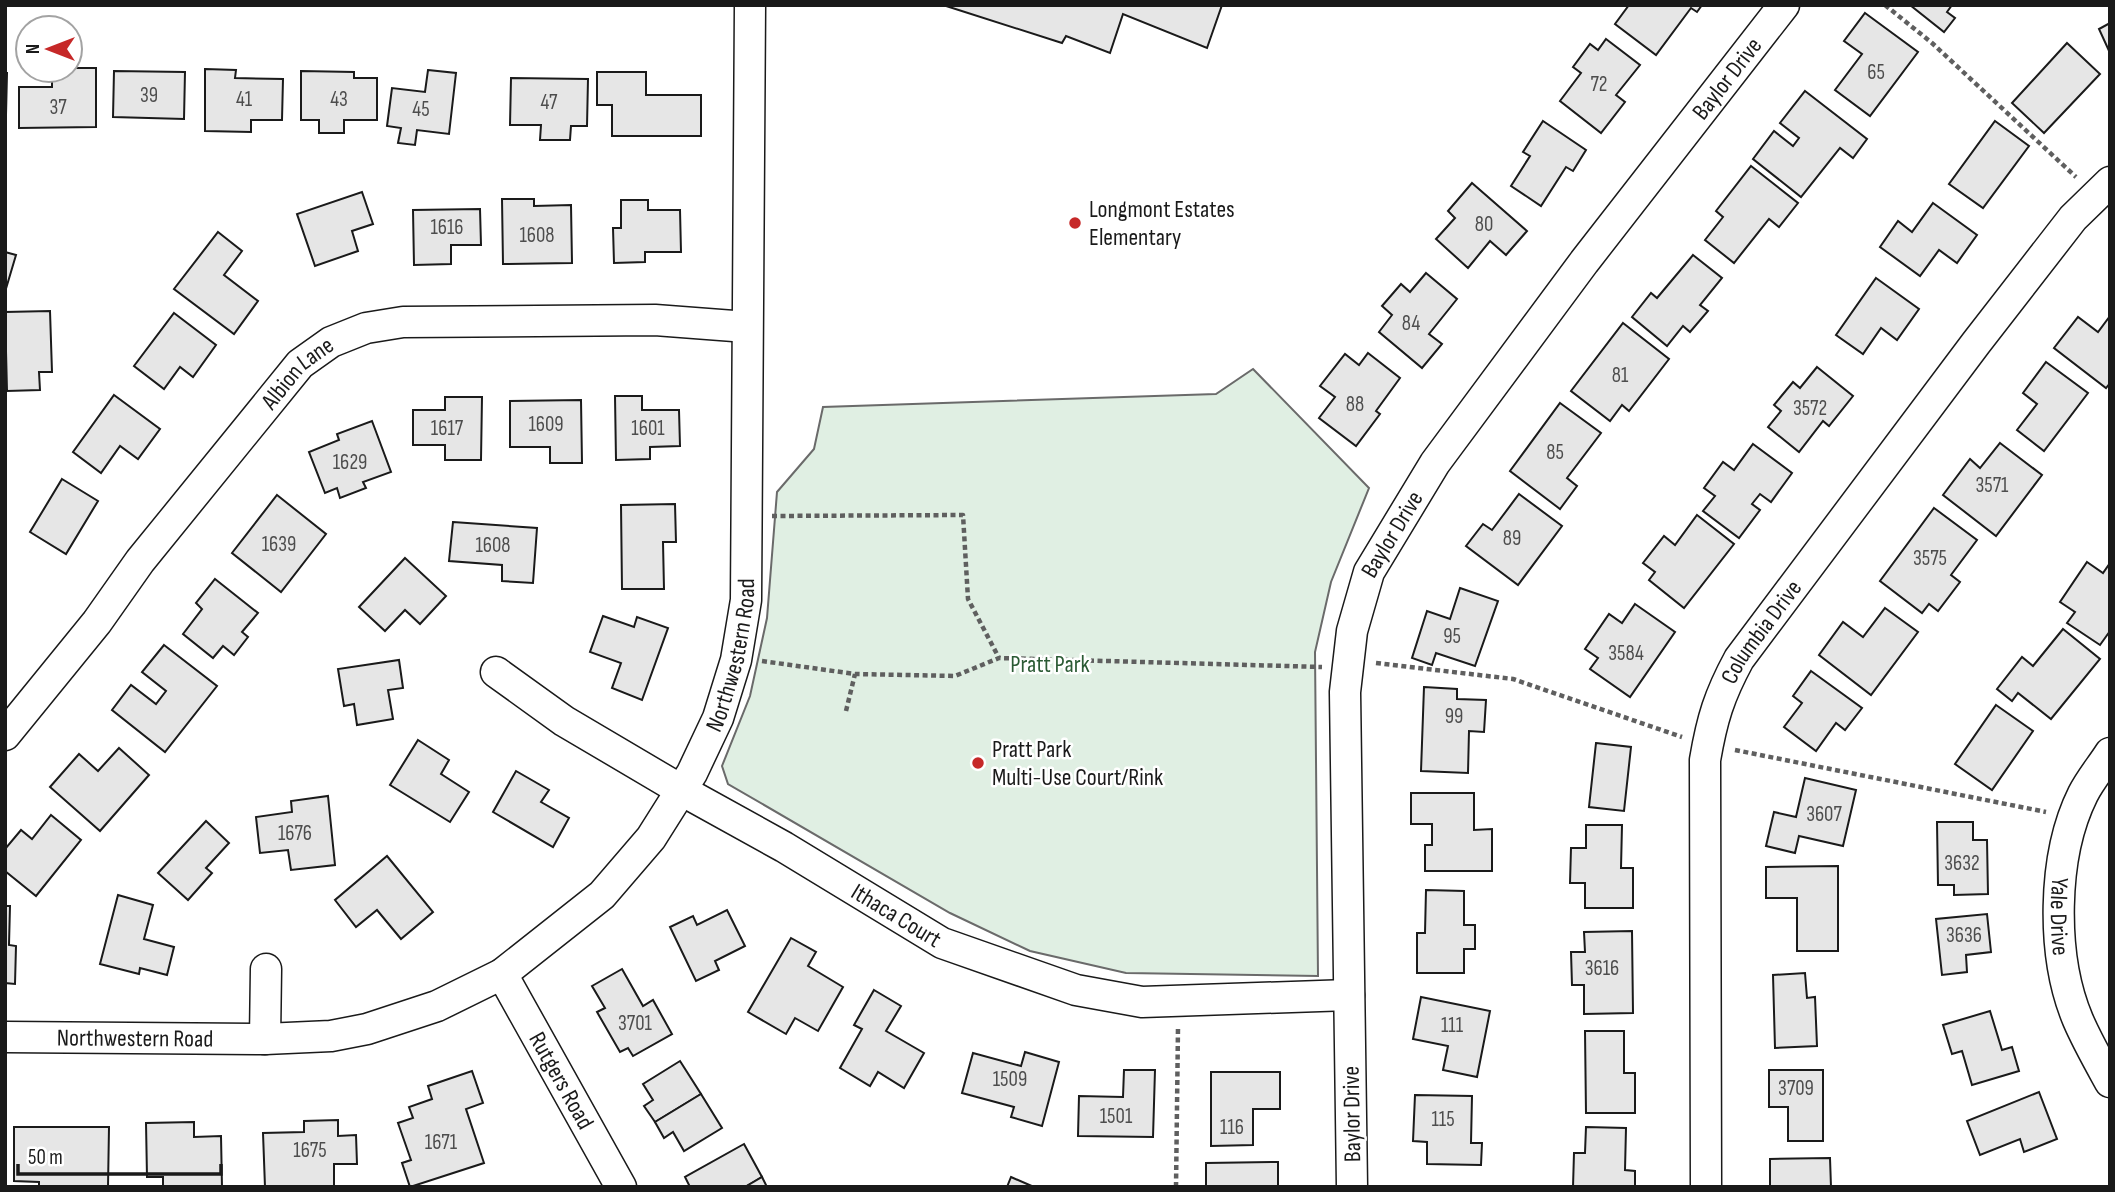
<svg xmlns="http://www.w3.org/2000/svg" width="2115" height="1192" font-family="'Sofia Sans Condensed',sans-serif">
<style>
.green{fill:#e0efe3;stroke:#6a6a6a;stroke-width:2}
.building{fill:#e6e6e6;stroke:#1a1a1a;stroke-width:2}
.lines{fill:none;stroke-linecap:round;stroke-linejoin:round}
.minor-casing{stroke:#1a1a1a;stroke-width:33}
.path{stroke:#5f5f5f;stroke-width:4.5;stroke-dasharray:5 3.5;stroke-linecap:butt}
.minor{stroke:#fff;stroke-width:30}
.poi-dot{fill:#c62828;stroke:#fff;stroke-width:2.5}
.labels{text-anchor:middle;dominant-baseline:central;stroke-width:5;stroke-linejoin:round;paint-order:stroke}
.number-label{font-size:21px;fill:#4d4d4d}
.street-label{font-size:24px;fill:#1a1a1a;stroke:#fff}
.poi-label{font-size:24px;fill:#1a1a1a;stroke:#fff;text-anchor:start}
.park-label{font-size:24px;fill:#2b5a34;stroke:#fff}
</style>
<rect width="100%" height="100%" fill="#fff"/>
<polygon class="green" points="1253,369 1369,488 1331,582 1315,652 1318,976 1126,973 1030,951 950,913 728,784 722,766 750,696 767,618 777,492 814,449 823,407 1216,394"/>
<g class="building">
<polygon points="943,5 1222,5 1207,48 1123,14 1110,53 1066,36 1062,43"/>
<polygon points="1629,5 1702,5 1697,12 1691,8 1656,55 1615,24"/>
<polygon points="1910,5 1952,5 1947,12 1955,18 1944,32"/>
<polygon points="1865,13 1918,52 1870,116 1835,90 1862,54 1844,41"/>
<polygon points="2110,23 2110,53 2099,29"/>
<polygon points="1606,39 1640,65 1616,95 1625,102 1601,133 1560,101 1581,73 1573,67 1590,44 1598,50"/>
<polygon points="2067,43 2100,74 2044,133 2012,103"/>
<polygon points="70,68 96,68 96,127 19,128 19,87 52,87 52,70 70,70"/>
<polygon points="205,69 236,70 235,78 283,79 282,120 251,120 251,132 205,131"/>
<polygon points="428,70 456,73 449,134 417,130 415,145 398,143 401,128 387,126 392,88 425,92"/>
<polygon points="114,71 185,72 184,119 113,117"/>
<polygon points="301,71 354,72 354,78 377,78 377,120 344,120 344,133 319,133 319,120 301,120"/>
<polygon points="597,72 646,72 646,95 701,95 701,136 612,136 612,105 597,105"/>
<polygon points="5,73 7,73 6,115 5,115"/>
<polygon points="511,78 588,79 587,126 571,126 570,140 540,140 541,125 510,125"/>
<polygon points="1805,91 1867,139 1853,158 1840,148 1801,197 1753,159 1774,131 1793,146 1799,138 1780,123"/>
<polygon points="1543,121 1586,150 1573,171 1566,167 1541,206 1511,186 1530,156 1523,152"/>
<polygon points="1995,121 2029,146 1983,208 1949,184"/>
<polygon points="1751,166 1798,203 1779,227 1769,219 1734,263 1705,240 1723,217 1716,211"/>
<polygon points="1472,183 1527,231 1506,255 1490,241 1468,268 1436,239 1455,218 1448,211"/>
<polygon points="362,192 373,224 352,231 358,251 315,266 297,214"/>
<polygon points="502,199 534,199 534,206 571,205 572,263 503,264"/>
<polygon points="621,200 648,200 648,210 680,210 681,252 645,252 645,262 614,263 613,228 621,228"/>
<polygon points="1933,203 1977,235 1957,263 1939,250 1920,276 1880,247 1898,221 1912,232"/>
<polygon points="480,209 481,245 451,245 451,264 414,265 413,210"/>
<polygon points="218,232 242,251 224,275 258,301 234,334 174,289"/>
<polygon points="5,252 16,255 5,292"/>
<polygon points="1693,255 1722,278 1700,305 1708,311 1690,332 1683,326 1667,346 1632,317 1651,293 1657,298"/>
<polygon points="1426,273 1457,299 1429,334 1442,344 1422,368 1379,332 1392,315 1382,306 1401,284 1410,292"/>
<polygon points="1876,278 1919,309 1897,340 1881,328 1863,354 1836,335"/>
<polygon points="50,311 52,372 39,372 40,390 7,391 5,312"/>
<polygon points="174,313 216,345 193,377 180,367 164,389 134,366"/>
<polygon points="2110,316 2110,383 2106,388 2054,348 2078,317 2098,332"/>
<polygon points="1623,323 1669,359 1629,411 1622,405 1610,421 1571,391"/>
<polygon points="1368,353 1400,378 1376,411 1380,414 1356,446 1319,418 1335,397 1320,386 1345,354 1359,365"/>
<polygon points="2046,362 2088,393 2044,451 2017,430 2037,404 2023,393"/>
<polygon points="1817,367 1853,396 1829,426 1823,421 1799,452 1768,427 1781,411 1774,405 1793,382 1800,388"/>
<polygon points="114,395 160,429 138,459 120,446 101,473 73,452"/>
<polygon points="615,396 642,396 642,410 679,410 680,446 650,447 650,459 616,460"/>
<polygon points="445,397 482,397 481,460 445,460 445,445 413,445 413,410 445,410"/>
<polygon points="581,400 582,463 550,463 550,447 510,447 510,401"/>
<polygon points="1560,403 1601,433 1567,478 1577,486 1560,509 1510,471"/>
<polygon points="372,421 391,472 363,482 366,488 340,498 337,488 325,493 309,452 339,440 337,434"/>
<polygon points="2000,443 2042,475 1996,536 1943,495 1970,459 1980,468"/>
<polygon points="1753,444 1792,473 1771,502 1760,494 1752,504 1760,510 1739,538 1703,511 1715,496 1704,488 1723,462 1734,470"/>
<polygon points="62,479 98,501 66,554 30,532"/>
<polygon points="1519,494 1562,526 1518,585 1466,546 1483,524 1492,530"/>
<polygon points="277,495 326,534 281,592 232,553"/>
<polygon points="675,504 676,542 663,542 664,589 622,589 621,505"/>
<polygon points="1934,508 1977,540 1951,575 1960,582 1938,611 1929,604 1922,613 1880,581"/>
<polygon points="1697,515 1734,544 1684,608 1649,580 1655,572 1643,563 1664,536 1675,545"/>
<polygon points="453,522 537,528 533,583 502,581 502,565 449,561"/>
<polygon points="405,558 446,596 420,624 405,610 385,631 359,607"/>
<polygon points="2087,562 2103,573 2110,563 2110,631 2100,645 2067,623 2075,612 2060,602"/>
<polygon points="215,579 258,613 242,632 248,637 234,655 223,646 213,658 183,634 202,609 196,603"/>
<polygon points="1460,588 1498,601 1475,666 1436,653 1432,665 1412,658 1427,611 1450,619"/>
<polygon points="1635,604 1675,632 1630,697 1590,669 1598,658 1585,649 1609,614 1622,623"/>
<polygon points="1885,608 1918,632 1871,695 1819,655 1843,622 1863,637"/>
<polygon points="603,616 634,627 637,617 668,628 642,700 612,688 621,663 590,652"/>
<polygon points="2063,629 2100,659 2051,719 2018,693 2012,701 1997,689 2022,657 2033,666"/>
<polygon points="164,645 217,686 165,752 112,710 131,685 156,704 166,691 142,672"/>
<polygon points="399,660 403,688 388,690 393,719 357,725 354,704 344,706 338,669"/>
<polygon points="1811,671 1862,708 1845,730 1836,723 1816,751 1784,727 1802,703 1793,696"/>
<polygon points="1424,687 1457,689 1457,699 1486,700 1484,732 1469,731 1468,773 1421,771"/>
<polygon points="1996,705 2033,731 1992,790 1955,764"/>
<polygon points="418,740 449,760 441,774 469,792 450,822 390,785"/>
<polygon points="1596,743 1631,747 1624,811 1589,807"/>
<polygon points="119,748 149,775 100,831 50,787 79,754 98,771"/>
<polygon points="516,771 549,790 541,802 569,818 553,847 493,812"/>
<polygon points="1805,778 1856,790 1843,846 1799,836 1795,853 1766,846 1774,812 1796,817"/>
<polygon points="1411,793 1474,793 1474,830 1492,829 1492,871 1425,871 1425,845 1432,845 1432,824 1411,824"/>
<polygon points="328,796 335,865 291,870 288,850 260,853 256,817 292,812 291,801"/>
<polygon points="51,815 81,840 36,896 5,871 5,849 21,830 32,839"/>
<polygon points="206,821 229,843 206,868 212,873 188,900 158,873"/>
<polygon points="1937,822 1973,822 1973,840 1987,840 1988,894 1954,895 1954,885 1938,885"/>
<polygon points="1586,825 1622,825 1621,868 1633,868 1633,908 1585,908 1585,883 1570,883 1571,848 1586,848"/>
<polygon points="387,856 433,912 401,939 377,910 356,927 335,900"/>
<polygon points="1838,866 1838,951 1797,951 1797,898 1766,898 1766,867"/>
<polygon points="1426,890 1464,891 1464,925 1475,925 1475,949 1464,949 1464,973 1417,973 1417,933 1425,933"/>
<polygon points="118,895 153,905 144,939 174,947 167,975 140,968 139,974 100,964"/>
<polygon points="5,906 10,906 9,945 16,946 15,984 5,983"/>
<polygon points="727,910 745,946 715,961 719,970 696,981 670,927 693,916 697,925"/>
<polygon points="1987,914 1991,952 1966,955 1967,972 1942,975 1936,919"/>
<polygon points="1632,931 1633,1013 1584,1014 1584,985 1572,985 1571,952 1585,952 1584,932"/>
<polygon points="791,938 816,952 808,966 843,987 818,1031 795,1018 786,1034 748,1012"/>
<polygon points="622,969 643,1006 653,1000 672,1034 633,1056 628,1048 620,1052 597,1012 605,1008 592,986"/>
<polygon points="1805,973 1807,998 1815,997 1817,1046 1775,1048 1773,975"/>
<polygon points="874,990 901,1006 886,1031 924,1053 904,1088 878,1072 870,1086 840,1068 862,1029 854,1025"/>
<polygon points="1421,997 1490,1011 1477,1077 1443,1070 1448,1046 1413,1039"/>
<polygon points="1990,1011 2002,1050 2012,1047 2019,1071 1972,1085 1962,1051 1952,1054 1943,1025"/>
<polygon points="1585,1031 1624,1031 1624,1073 1635,1073 1635,1113 1586,1113"/>
<polygon points="1025,1052 1059,1062 1042,1126 1011,1117 1014,1107 962,1093 973,1053 1021,1066"/>
<polygon points="680,1061 701,1094 655,1122 644,1106 653,1100 643,1084"/>
<polygon points="1124,1070 1155,1070 1153,1137 1078,1136 1079,1096 1123,1097"/>
<polygon points="1769,1070 1823,1070 1823,1141 1788,1141 1788,1107 1769,1107"/>
<polygon points="472,1071 483,1103 466,1109 484,1163 410,1187 402,1163 411,1160 398,1123 413,1118 409,1107 432,1099 428,1086"/>
<polygon points="1211,1072 1280,1072 1280,1109 1253,1109 1253,1145 1211,1146"/>
<polygon points="2039,1092 2057,1139 2024,1152 2020,1139 1980,1155 1967,1121"/>
<polygon points="701,1094 722,1128 684,1151 673,1132 664,1138 655,1122"/>
<polygon points="1415,1095 1472,1096 1471,1143 1482,1143 1481,1165 1427,1164 1427,1142 1413,1141"/>
<polygon points="338,1120 338,1136 356,1135 357,1164 334,1164 334,1187 265,1187 263,1133 304,1132 304,1121"/>
<polygon points="194,1122 194,1137 221,1136 222,1187 163,1187 163,1177 147,1177 146,1123"/>
<polygon points="14,1127 109,1127 108,1187 39,1187 39,1182 14,1181"/>
<polygon points="1586,1127 1626,1128 1625,1170 1635,1171 1635,1187 1573,1187 1574,1153 1585,1153"/>
<polygon points="744,1144 762,1177 745,1187 690,1187 685,1177"/>
<polygon points="1830,1158 1831,1187 1770,1187 1770,1159"/>
<polygon points="1278,1162 1278,1187 1206,1187 1206,1163"/>
<polygon points="762,1177 767,1187 745,1187"/>
<polygon points="1011,1177 1034,1187 1007,1187"/>
</g>
<g class="lines">
<defs>
<g id="minor">
<path id="s1" d="M 496,672 L 564,721 L 681,790 L 784,847 L 942,943 L 1076,990 L 1142,1002 L 1349,995"/>
<path id="s2" d="M 5,735 L 97,622 L 140,561 L 300,364 L 331,342 L 366,328 L 403,322 L 655,320 L 747,327"/>
<path id="s3" d="M 2110,753 C 2101,767 2090,780 2083,794 C 2052,856 2051,956 2078,1020 C 2087,1041 2099,1062 2110,1082"/>
<path id="s4" d="M 502,974 L 621,1187"/>
<path id="s5" d="M 5,1037 L 265,1039 L 331,1036 L 367,1029 L 437,1006 L 502,974 L 602,895 L 651,838 L 692,773 L 718,718 L 736,660 L 746,600 L 750,5"/>
<polyline points="265,1039 266,969"/>
<path id="s6" d="M 1352,1187 L 1345,692 L 1352,631 L 1369,572 L 1435,463 L 1584,262 L 1784,5"/>
<path id="s7" d="M 1706,1187 L 1705,760 C 1712,719 1719,696 1739,659 L 1976,343 L 2073,218 L 2110,182"/>
</g>
</defs>
<use href="#minor" class="minor-casing"/>
<g class="path">
<polyline points="1885,5 1932,43 2076,177"/>
<polyline points="772,516 963,515 968,599 999,658"/>
<polyline points="762,661 855,674 955,676 999,658 1322,667"/>
<polyline points="1376,663 1513,679 1682,737"/>
<polyline points="846,711 855,674"/>
<polyline points="1735,750 2046,812"/>
<polyline points="1176,1187 1178,1027"/>
</g>
<use href="#minor" class="minor"/>
</g>
<g class="poi-dot">
<circle cx="1075" cy="223" r="7"/>
<circle cx="978" cy="763" r="7"/>
</g>
<g class="labels">
<g class="number-label">
<text x="1876" y="72">65</text>
<text x="1599" y="84">72</text>
<text x="149" y="95">39</text>
<text x="244" y="99">41</text>
<text x="339" y="99">43</text>
<text x="549" y="102">47</text>
<text x="58" y="107">37</text>
<text x="421" y="109">45</text>
<text x="1484" y="224">80</text>
<text x="447" y="227">1616</text>
<text x="537" y="235">1608</text>
<text x="1411" y="323">84</text>
<text x="1620" y="375">81</text>
<text x="1355" y="404">88</text>
<text x="1810" y="408">3572</text>
<text x="546" y="424">1609</text>
<text x="447" y="428">1617</text>
<text x="648" y="428">1601</text>
<text x="1555" y="452">85</text>
<text x="350" y="462">1629</text>
<text x="1992" y="485">3571</text>
<text x="1512" y="538">89</text>
<text x="279" y="544">1639</text>
<text x="493" y="545">1608</text>
<text x="1930" y="558">3575</text>
<text x="1452" y="636">95</text>
<text x="1626" y="653">3584</text>
<text x="1454" y="716">99</text>
<text x="1824" y="814">3607</text>
<text x="295" y="833">1676</text>
<text x="1962" y="863">3632</text>
<text x="1964" y="935">3636</text>
<text x="1602" y="968">3616</text>
<text x="635" y="1023">3701</text>
<text x="1452" y="1025">111</text>
<text x="1010" y="1079">1509</text>
<text x="1796" y="1088">3709</text>
<text x="1116" y="1116">1501</text>
<text x="1443" y="1119">115</text>
<text x="1232" y="1127">116</text>
<text x="441" y="1142">1671</text>
<text x="310" y="1150">1675</text>
</g>
<g class="street-label">
<text stroke="none"><textPath href="#s6" startOffset="1228">Baylor Drive</textPath></text>
<text stroke="none"><textPath href="#s2" startOffset="466">Albion Lane</textPath></text>
<text stroke="none"><textPath href="#s6" startOffset="662">Baylor Drive</textPath></text>
<text stroke="none"><textPath href="#s7" startOffset="569">Columbia Drive</textPath></text>
<text stroke="none"><textPath href="#s5" startOffset="914">Northwestern Road</textPath></text>
<text stroke="none"><textPath href="#s1" startOffset="469">Ithaca Court</textPath></text>
<text stroke="none"><textPath href="#s3" startOffset="175">Yale Drive</textPath></text>
<text stroke="none"><textPath href="#s5" startOffset="130">Northwestern Road</textPath></text>
<text stroke="none"><textPath href="#s4" startOffset="122">Rutgers Road</textPath></text>
<text transform="translate(1352 1114) rotate(-91)">Baylor Drive</text>
</g>
<g class="poi-label">
<text x="1089" y="209">Longmont Estates<tspan x="1089" dy="28">Elementary</tspan></text>
<text x="992" y="749">Pratt Park<tspan x="992" dy="28">Multi-Use Court/Rink</tspan></text>
</g>
<g class="park-label">
<text x="1050" y="664">Pratt Park</text>
</g>
</g>
<rect width="2115" height="1192" fill="none" stroke="#1a1a1a" stroke-width="14"/>
<g transform="translate(49 49) rotate(270)"><circle r="33" fill="#ffffff" stroke="#a3a3a3" stroke-width="2"/>
<path d="M0-5L12 26L0 18L-12 26Z" fill="#c62828"/>
<text y="-10" font-size="19" font-weight="bold" text-anchor="middle" fill="#1a1a1a">N</text>
</g>
<path d="M18 1164v10h203v-10" fill="none" stroke="#1a1a1a" stroke-width="3.5"/>
<text x="28" y="1164" font-size="21" fill="#1a1a1a" stroke="#ffffff" stroke-width="5" paint-order="stroke">50 m</text>
</svg>
